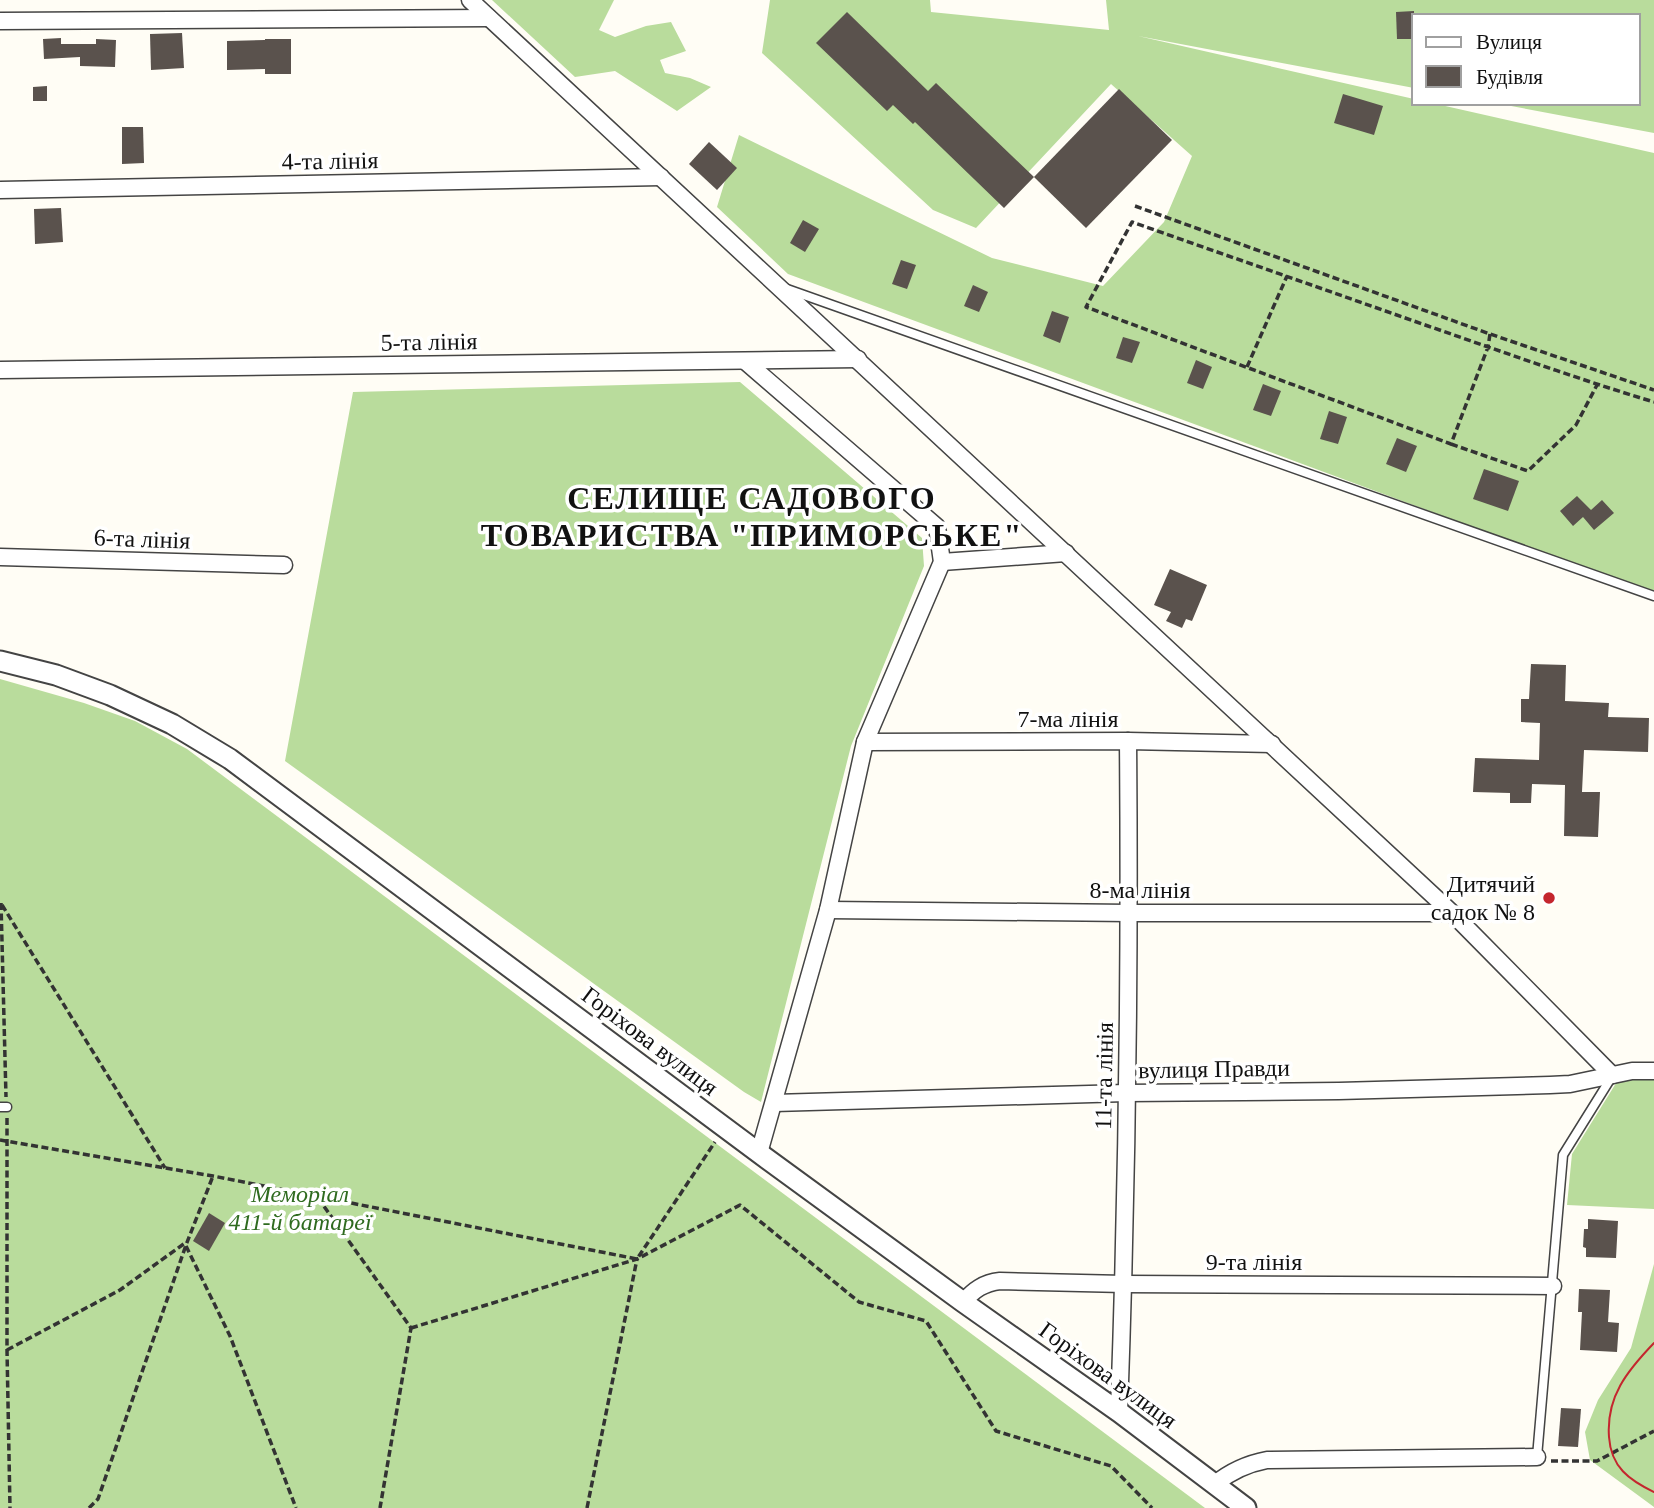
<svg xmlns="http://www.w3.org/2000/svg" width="1654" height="1508" font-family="Georgia,serif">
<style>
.forest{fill:#b9dc9c}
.building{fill:#5a524d}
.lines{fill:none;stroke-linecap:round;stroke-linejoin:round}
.service-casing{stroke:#444;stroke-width:11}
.minor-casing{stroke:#444;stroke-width:19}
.tertiary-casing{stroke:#444;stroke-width:23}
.path{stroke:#333;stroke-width:3.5;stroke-dasharray:7 3.5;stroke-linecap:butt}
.service{stroke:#fff;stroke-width:8}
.minor{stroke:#fff;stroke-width:16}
.tertiary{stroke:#fff;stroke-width:19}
.tram{stroke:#c4262e;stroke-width:2}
.poi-dot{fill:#c4262e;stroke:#fff;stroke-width:2.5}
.labels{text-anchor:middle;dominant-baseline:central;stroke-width:7;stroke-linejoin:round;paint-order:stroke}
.street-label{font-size:24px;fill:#111;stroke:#fff}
.poi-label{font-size:24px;fill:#111;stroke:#fff;text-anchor:end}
.park-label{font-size:24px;font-style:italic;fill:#2f6b1f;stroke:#fff}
.district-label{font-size:32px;font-weight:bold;letter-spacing:2px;fill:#111;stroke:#fff}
</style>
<rect width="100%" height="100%" fill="#fffdf5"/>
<g class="forest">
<polygon points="492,0 614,0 599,30 615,37 646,26 671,22 686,51 660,60 665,73 690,78 711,87 677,111 615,71 575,77"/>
<polygon points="770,0 930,0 931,12 1109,30 1106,0 1654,0 1654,133 1495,103 1638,103 1638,16 1414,16 1414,88 1138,36 1414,99 1414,103 1432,103 1654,153 1654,594 788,274 717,207 739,135 992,258 1103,286 1164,222 1192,156 1111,84 976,228 933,210 762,53"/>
<polygon points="740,382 922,538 924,566 851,746 761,1102 744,1092 285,761 353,392"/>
<polygon points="0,679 84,703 135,721 187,749 1205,1508 0,1508"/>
<polygon points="1654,1079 1654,1209 1567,1205 1572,1154 1618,1080"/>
<polygon points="1654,1264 1654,1507 1590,1460 1585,1432 1598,1400 1631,1348"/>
</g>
<g class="building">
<polygon points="1414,11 1414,39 1397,39 1396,12"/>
<polygon points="847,12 928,91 936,83 1034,177 1004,208 915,122 913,124 893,105 887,111 816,43"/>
<polygon points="182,33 184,68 151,70 150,34"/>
<polygon points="61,38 61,44 96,44 96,39 116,40 115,67 80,66 80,57 44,59 43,39"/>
<polygon points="265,39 291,39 291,74 265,74 265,69 227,70 227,41 265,40"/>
<polygon points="47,86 47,101 33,101 33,87"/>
<polygon points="1119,89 1172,140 1086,228 1034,177"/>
<polygon points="1343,94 1383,106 1374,135 1334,123"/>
<polygon points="122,127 143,127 144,163 122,164"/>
<polygon points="709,142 737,168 717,190 689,164"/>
<polygon points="61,208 63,242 35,244 34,209"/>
<polygon points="803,220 819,229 805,252 790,243"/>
<polygon points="901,260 916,265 907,289 892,284"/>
<polygon points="973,285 988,292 979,312 964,306"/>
<polygon points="1052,311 1069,317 1060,343 1043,336"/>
<polygon points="1123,337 1140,342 1132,363 1116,358"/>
<polygon points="1196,360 1212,367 1203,389 1187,383"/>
<polygon points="1263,384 1281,391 1271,416 1253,410"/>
<polygon points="1329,411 1347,417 1338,444 1320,439"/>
<polygon points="1397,438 1417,446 1406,472 1386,464"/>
<polygon points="1484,469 1519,481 1508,511 1473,499"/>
<polygon points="1577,496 1591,510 1602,500 1614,513 1594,530 1583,517 1573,526 1560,511"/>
<polygon points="1170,569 1207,585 1192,621 1186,619 1182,628 1166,621 1171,612 1154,605"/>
<polygon points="1531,664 1566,665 1565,701 1609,703 1608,717 1649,718 1648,752 1584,750 1582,792 1600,792 1598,837 1564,836 1565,785 1532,784 1531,803 1510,803 1510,793 1473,792 1475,758 1539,760 1540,723 1521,722 1521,699 1529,699"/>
<polygon points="209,1213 225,1223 209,1251 193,1241"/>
<polygon points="1588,1219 1618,1221 1616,1258 1586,1257 1586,1248 1583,1247 1584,1229 1588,1229"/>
<polygon points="1579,1289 1610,1290 1608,1322 1619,1323 1617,1352 1580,1350 1582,1312 1578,1312"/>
<polygon points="1561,1408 1581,1409 1578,1447 1558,1446"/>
</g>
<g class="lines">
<defs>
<g id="service">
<polyline points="787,289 1654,596"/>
<polyline points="0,1107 7,1107"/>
<polyline points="1537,1457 1563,1155 1611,1078"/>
</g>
<g id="minor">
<polyline points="470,0 1452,913 1612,1075"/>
<polyline points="0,21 489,18"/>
<polyline points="0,190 661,177"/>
<polyline points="745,361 937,527 942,562 865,742 828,910 759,1153"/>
<polyline points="0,370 858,359"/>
<polyline points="0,557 284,565"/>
<polyline points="942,562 1066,553"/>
<polyline points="865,742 1128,741 1272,744"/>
<polyline points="828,910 1130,913 1452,913"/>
<polyline points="774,1103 1126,1093 1339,1091 1550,1085 1570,1084 1632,1071 1654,1071"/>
<path d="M 963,1302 C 974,1290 983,1283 1000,1281 L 1124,1284 L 1553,1286"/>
<path d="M 1119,1412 C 1127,1189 1130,965 1128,741"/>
<path d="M 1215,1484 C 1231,1471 1246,1464 1267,1460 L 1537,1457"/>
</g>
<polyline id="tertiary" points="0,661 56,675 110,695 172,724 230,759 759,1153 963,1302 1119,1412 1246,1508"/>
</defs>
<use href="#service" class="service-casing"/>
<use href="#minor" class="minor-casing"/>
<use href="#tertiary" class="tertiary-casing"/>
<g class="path">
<polyline points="1135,206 1490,334 1654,390"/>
<path d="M 1490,334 L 1488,347 L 1451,444 L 1086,307 L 1132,222 C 1231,257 1329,291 1428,326 C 1503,352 1578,379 1654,402"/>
<polyline points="1247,367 1287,276"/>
<polyline points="1451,444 1528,471 1576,425 1597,385"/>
<polyline points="1,903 6,1097"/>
<polyline points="2,905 165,1168"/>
<polyline points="7,1118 7,1350 10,1508"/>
<polyline points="0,1140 213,1176 637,1259 715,1142"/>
<polyline points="318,1198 411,1328 380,1508"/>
<polyline points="186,1246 230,1336 296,1508"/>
<polyline points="411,1328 637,1259 740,1205 859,1302 926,1321 996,1431 1111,1466 1152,1508"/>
<polyline points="7,1350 120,1290 185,1243"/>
<polyline points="1551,1461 1597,1461 1654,1431"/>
<polyline points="89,1508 98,1499 186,1245 213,1176"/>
<polyline points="587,1508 637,1259"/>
</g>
<use href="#service" class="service"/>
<use href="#minor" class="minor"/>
<use href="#tertiary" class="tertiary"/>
<path class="tram" d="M 1654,1343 C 1627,1371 1606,1397 1609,1437 C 1611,1467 1629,1480 1654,1492"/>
</g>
<circle class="poi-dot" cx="1549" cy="898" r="7"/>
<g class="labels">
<g class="street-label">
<text transform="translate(330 161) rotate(-1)">4-та лінія</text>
<text transform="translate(429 342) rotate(-1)">5-та лінія</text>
<text transform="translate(142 539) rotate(2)">6-та лінія</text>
<text x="1068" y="719">7-ма лінія</text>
<text x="1140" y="890">8-ма лінія</text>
<text transform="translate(650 1041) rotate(37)">Горіхова вулиця</text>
<text transform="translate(1214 1069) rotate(-1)">вулиця Правди</text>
<text transform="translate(1104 1076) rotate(-89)">11-та лінія</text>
<text x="1254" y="1262">9-та лінія</text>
<text transform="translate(1108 1375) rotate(36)">Горіхова вулиця</text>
</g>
<g class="poi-label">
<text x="1535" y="884">Дитячий<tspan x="1535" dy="28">садок № 8</tspan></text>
</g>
<g class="park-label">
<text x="300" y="1194">Меморіал<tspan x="300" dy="28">411-й батареї</tspan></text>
</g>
<g class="district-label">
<text x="752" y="498">СЕЛИЩЕ САДОВОГО<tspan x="752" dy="37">ТОВАРИСТВА "ПРИМОРСЬКЕ"</tspan></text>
</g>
</g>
<rect x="1412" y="14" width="228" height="91" fill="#ffffff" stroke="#a0a0a0" stroke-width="2"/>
<rect x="1426" y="37" width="35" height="10" fill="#ffffff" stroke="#a0a0a0" stroke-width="2"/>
<text x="1476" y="49" font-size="21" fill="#111111">Вулиця</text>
<rect x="1426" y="66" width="35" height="21" fill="#5a524d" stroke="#a0a0a0" stroke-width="2"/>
<text x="1476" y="84" font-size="21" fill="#111111">Будівля</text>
</svg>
